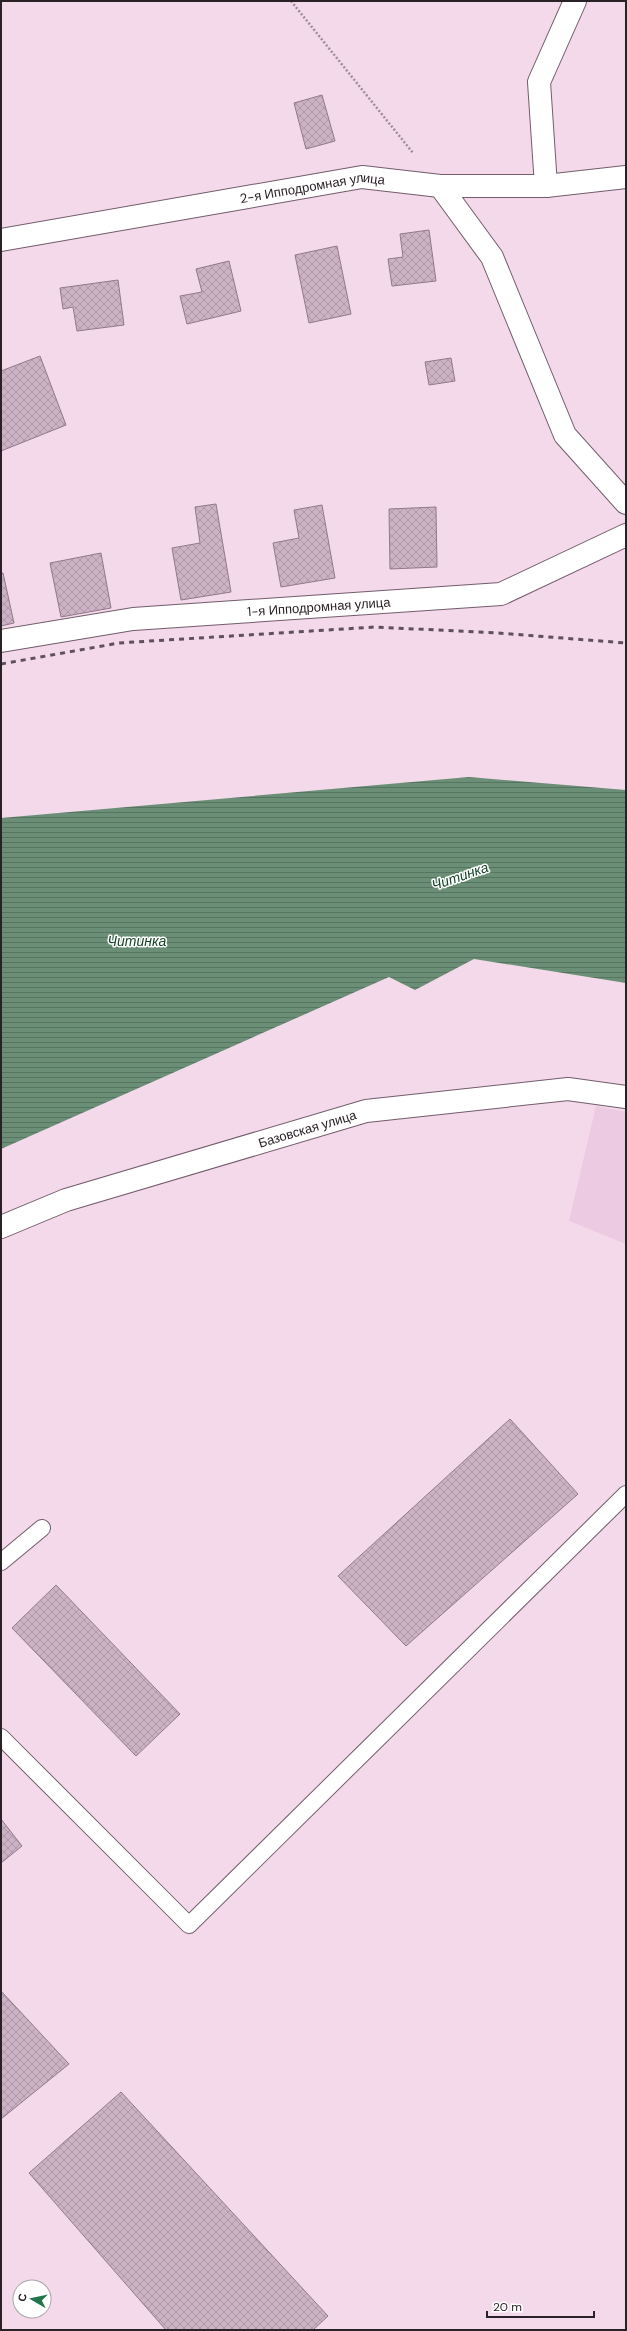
<svg xmlns="http://www.w3.org/2000/svg" width="627" height="2331" font-family="'DM Sans',sans-serif">
<style>
.built{fill:#eccae1}
.water{fill:url(#water-rules)}
.building{fill:url(#building-cross-hatch);stroke:#91798a}
.lines{fill:none;stroke-linecap:round;stroke-linejoin:round}
.service-casing{stroke:#725c6b;stroke-width:18}
.minor-casing{stroke:#725c6b;stroke-width:24}
.path{stroke:#9f8c98;stroke-width:2.5;stroke-dasharray:2 2;stroke-linecap:butt}
.service{stroke:#fff;stroke-width:16}
.minor{stroke:#fff;stroke-width:22}
.rail{stroke:#5f515a;stroke-width:3;stroke-dasharray:5 5;stroke-linecap:butt}
.labels{text-anchor:middle;dominant-baseline:central;stroke-width:3;stroke-linejoin:round;paint-order:stroke}
.street-label{font-size:13px;fill:#2a2127;stroke:#fff}
.water-label{font-size:14px;font-style:italic;fill:#134328;stroke:#fff}
</style>
<defs>
<pattern id="water-rules" width="6" height="5" patternUnits="userSpaceOnUse"><rect width="6" height="5" fill="#6a8f76"/><path d="M0 2.5h6" fill="none" stroke="#577461"/></pattern>
<pattern id="building-cross-hatch" width="8" height="8" patternUnits="userSpaceOnUse"><rect width="8" height="8" fill="#ccb2c4"/><path d="M0 0l8 8M0 8l8-8" fill="none" stroke="#af99a8"/></pattern>
</defs>
<rect width="100%" height="100%" fill="#f4d9ea"/>
<polygon class="built" points="596,1106 626,1112 626,1244 569,1221"/>
<polygon class="water" points="469,777 626,790 626,983 474,959 415,990 389,977 1,1149 1,818"/>
<g class="building">
<polygon points="322,95 335,141 306,149 294,103"/>
<polygon points="429,230 436,281 392,286 388,259 403,257 400,234"/>
<polygon points="337,246 351,314 309,323 295,255"/>
<polygon points="229,261 241,311 187,324 180,296 202,292 196,269"/>
<polygon points="118,280 124,325 77,331 73,307 63,309 60,288"/>
<polygon points="40,356 66,425 1,451 1,371"/>
<polygon points="451,358 455,381 429,385 425,362"/>
<polygon points="216,504 231,592 181,600 172,548 200,543 195,507"/>
<polygon points="322,505 335,578 281,587 273,543 299,538 294,510"/>
<polygon points="436,507 437,567 390,569 389,509"/>
<polygon points="101,553 111,608 61,617 50,563"/>
<polygon points="1,573 3,573 14,623 1,626"/>
<polygon points="510,1419 578,1494 406,1646 338,1576"/>
<polygon points="56,1585 180,1714 136,1756 12,1628"/>
<polygon points="1,1819 22,1846 1,1863"/>
<polygon points="1,1991 69,2064 1,2119"/>
<polygon points="121,2092 328,2316 313,2330 166,2330 29,2173"/>
</g>
<g class="lines">
<defs>
<g id="service">
<polyline points="1,1562 42,1528"/>
<polyline points="1,1737 189,1925 626,1494"/>
</g>
<g id="minor">
<polyline points="440,186 492,257 565,435 626,503"/>
<polyline points="546,186 539,82 575,1"/>
<path id="s1" d="M 1,240 L 362,177 L 440,186 L 546,186 L 626,177"/>
<path id="s2" d="M 1,641 L 133,619 L 501,594 L 626,535"/>
<path id="s3" d="M 1,1227 L 66,1200 L 366,1111 L 568,1089 L 626,1097"/>
</g>
</defs>
<use href="#service" class="service-casing"/>
<use href="#minor" class="minor-casing"/>
<polyline class="path" points="291,1 413,153"/>
<use href="#service" class="service"/>
<use href="#minor" class="minor"/>
<polyline class="rail" points="1,664 119,643 375,627 498,633 626,643"/>
</g>
<g class="labels">
<g class="street-label">
<text stroke="none"><textPath href="#s1" startOffset="316">2-я Ипподромная улица</textPath></text>
<text stroke="none"><textPath href="#s2" startOffset="320">1-я Ипподромная улица</textPath></text>
<text stroke="none"><textPath href="#s3" startOffset="322">Базовская улица</textPath></text>
</g>
<g class="water-label">
<text transform="translate(460 876) rotate(-19)">Читинка</text>
<text x="137" y="941">Читинка</text>
</g>
</g>
<rect width="627" height="2331" fill="none" stroke="#2a2127" stroke-width="4"/>
<g transform="translate(32 2299) rotate(279)"><circle r="19" fill="#ffffff" stroke="#aaa6a9"/>
<path d="M0-3L7 15L0 10L-7 15Z" fill="#207648"/>
<text y="-6" font-size="11" font-weight="bold" text-anchor="middle" fill="#2a2127">С</text>
</g>
<path d="M487 2311v6h107v-6" fill="none" stroke="#2a2127" stroke-width="2"/>
<text x="493" y="2311" font-size="12" fill="#2a2127" stroke="#ffffff" stroke-width="3" paint-order="stroke">20 m</text>
</svg>
